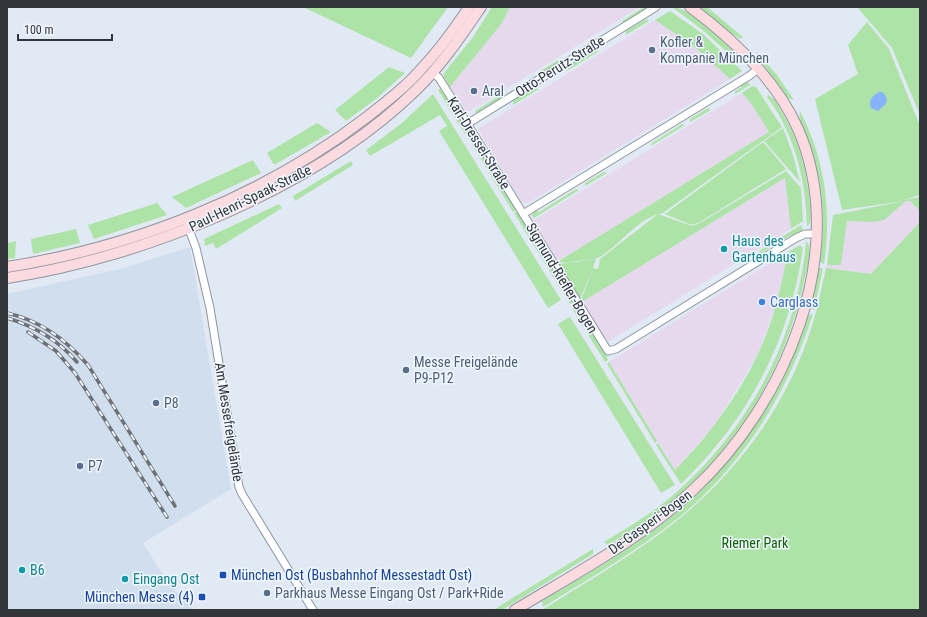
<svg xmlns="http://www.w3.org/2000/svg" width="927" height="617" font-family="'Roboto Condensed',sans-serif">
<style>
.built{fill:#d0deed}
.industrial{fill:#e6d9ed}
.green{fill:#aee3a7}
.water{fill:#87b3fc}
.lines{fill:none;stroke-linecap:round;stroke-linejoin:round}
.minor-casing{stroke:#8e969f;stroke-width:9}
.secondary-casing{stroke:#8e969f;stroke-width:12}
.minor{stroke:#fff;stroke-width:7}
.secondary{stroke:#fbdbdf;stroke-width:10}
.rail-casing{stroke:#6d7278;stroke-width:3.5}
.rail{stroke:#f0f7ff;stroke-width:2;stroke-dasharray:6;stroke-linecap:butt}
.service-dot{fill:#5c6f8a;stroke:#f0f7ff;stroke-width:1.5}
.culture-dot{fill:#0f9aa8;stroke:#f0f7ff;stroke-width:1.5}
.shop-dot{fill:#3f7fe0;stroke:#f0f7ff;stroke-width:1.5}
.transit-dot{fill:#1a4fb4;stroke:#f0f7ff;stroke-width:1.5}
.labels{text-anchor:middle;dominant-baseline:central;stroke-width:3;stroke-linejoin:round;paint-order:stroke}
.service-label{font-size:14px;fill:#4e5e75;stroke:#f0f7ff;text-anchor:start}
.street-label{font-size:14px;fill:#323539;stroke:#f0f7ff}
.culture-label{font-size:14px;fill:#0d838f;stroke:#f0f7ff;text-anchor:start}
.shop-label{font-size:14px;fill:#366cbe;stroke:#f0f7ff;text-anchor:start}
.park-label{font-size:14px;fill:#0c6300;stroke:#f0f7ff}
.transit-label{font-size:14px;fill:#164399;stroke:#f0f7ff;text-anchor:start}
</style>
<rect width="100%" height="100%" fill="#e1eaf4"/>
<polygon class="built" points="190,247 231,489 143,543 166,580 193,610 7,610 7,294 124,268"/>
<g class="industrial">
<polygon points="510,7 640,7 470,111 466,111 450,87 502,23"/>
<polygon points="655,20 691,44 730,79 528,203 521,202 478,129"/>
<polygon points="742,93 752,105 769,132 557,262 534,223 534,220"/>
<polygon points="785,178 791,229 609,341 605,339 582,302"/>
<polygon points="906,201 910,201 920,211 920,222 871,274 826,268 827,265 841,265 847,221 872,222"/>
<polygon points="788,252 776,306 758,354 716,423 675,470 609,362"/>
</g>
<g class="green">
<polygon points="303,7 448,7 411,58"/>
<polygon points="492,7 510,7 502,23 450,87 444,77 444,73 473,37"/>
<polygon points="644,7 649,7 624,23 622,21"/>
<path d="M 672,7 C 690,7 729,47 742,60 L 739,63 L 705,32 Z"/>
<polygon points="699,7 707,7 743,37 741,39 732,34"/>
<polygon points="857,7 920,7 920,115 892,48"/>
<polygon points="670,11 703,34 742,71 730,79 691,44 655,20"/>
<polygon points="646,19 649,21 626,35 626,31"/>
<polygon points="867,22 889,49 920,126 920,195 904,200 920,197 920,211 910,201 906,201 884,220 872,222 847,221 841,265 827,265 833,215 904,201 842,210 815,99 858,74 848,45"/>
<polygon points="595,50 599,51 567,71 568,67"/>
<polygon points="758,53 777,75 794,100 789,99 785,95 756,54"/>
<polygon points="560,59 559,63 541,74 537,73"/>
<polygon points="389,67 405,73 376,99 346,121 335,110"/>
<polygon points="747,81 750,85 735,94 735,91 741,88 741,85"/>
<path d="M 752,86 L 756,87 L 782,127 L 663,213 C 639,217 621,244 600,257 C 591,261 578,260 569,263 L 596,259 L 593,268 L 598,269 L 600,259 L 658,214 L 692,226 L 700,223 L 786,171 L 801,188 L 803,221 L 791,229 L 785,178 L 582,302 L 581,300 L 593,269 L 580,299 L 558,264 L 569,263 L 557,262 L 769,132 L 752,105 L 742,93 Z"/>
<polygon points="441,88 468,132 465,134 438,90"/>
<polygon points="534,88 539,89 513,105 513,101"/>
<polygon points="504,93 504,96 476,113 475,111"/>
<polygon points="433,94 561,300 548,308 439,131 447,126 440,115 370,156 366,150 402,123"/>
<path d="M 768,95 C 776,99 779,107 783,114 C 802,146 809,181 811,217 L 810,223 L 807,227 C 806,181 795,134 767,97 Z"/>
<polygon points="708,108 711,110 690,122 690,119"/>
<path d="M 800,111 C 825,159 832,211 824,264 L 820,262 C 825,225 824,187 812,152 C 808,140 797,123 800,111 Z"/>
<polygon points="317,123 331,132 274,165 267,153"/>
<polygon points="682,124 685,125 651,146 652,143"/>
<polygon points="783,128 793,155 800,182 764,141"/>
<polygon points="469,134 516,210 513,212 467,136"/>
<polygon points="763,142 786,169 700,222 691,225 665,214"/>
<polygon points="253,160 261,173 186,208 172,197"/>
<polygon points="351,161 353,165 295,201 293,196"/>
<polygon points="604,172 607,173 585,186 585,183"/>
<polygon points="576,189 579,190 534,218 532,215 536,210 539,212"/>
<polygon points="157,203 167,215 94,239 88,225"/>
<polygon points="279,204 282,208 216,249 213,243 205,246 204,239"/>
<polygon points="517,212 573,303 570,304 514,213"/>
<path d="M 920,222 L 920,610 L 542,610 C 582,585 623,561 661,533 C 729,483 782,415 809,335 C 817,313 821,290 826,268 L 871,274 Z"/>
<polygon points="801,225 803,230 793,236 791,235 761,253 759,251"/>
<polygon points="76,229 80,243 33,254 31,239"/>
<polygon points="16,241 15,258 7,259 7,243"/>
<path d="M 806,241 C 814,247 806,272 804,281 C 784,375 731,458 654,515 C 640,526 624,535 608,545 L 604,542 C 625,529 646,517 665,502 C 743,438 798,342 806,241 Z"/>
<path d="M 800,245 L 803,248 C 790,340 748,420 681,484 L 656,445 L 658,443 L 675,470 C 720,424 759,368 776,305 C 781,288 784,270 788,252 Z"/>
<polygon points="819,268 823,268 814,310 810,307"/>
<polygon points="575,306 606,355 608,360 605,362 572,308"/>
<path d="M 813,314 C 788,392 745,462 682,515 C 639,550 590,578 543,607 L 542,601 C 584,576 626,552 665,522 C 733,469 781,399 807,316 Z"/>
<polygon points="570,317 675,485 661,493 558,324"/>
<polygon points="609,362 657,441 655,443 607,364"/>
<polygon points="593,549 593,554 502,610 493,610"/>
</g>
<path class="water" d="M 879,92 L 883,92 L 887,99 L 886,104 L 878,111 L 871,108 C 868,100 872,96 879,92 Z"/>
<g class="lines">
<defs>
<g id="minor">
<polyline points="433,73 439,78 608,351 616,349 796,238 805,234 817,234"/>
<polyline points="467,124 656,7"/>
<polyline points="523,214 749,76 758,69"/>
<polyline points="187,224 196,248 210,308 239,487 242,494 313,610"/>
</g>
<g id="secondary">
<path d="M 7,267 C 135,247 264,196 367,117 C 386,102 407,86 423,67 C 440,49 455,28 469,7"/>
<path d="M 7,278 C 143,258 317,187 416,90 C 441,66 461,36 481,7"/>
<path d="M 515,610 C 576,573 641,539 693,490 C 785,405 851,251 798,129 C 776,79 733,39 690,7"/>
</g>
</defs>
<use href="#minor" class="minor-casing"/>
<use href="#secondary" class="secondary-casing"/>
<use href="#minor" class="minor"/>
<use href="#secondary" class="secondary"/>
<defs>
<g id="rail">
<path d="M 7,313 C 41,321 65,339 88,365 L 175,506"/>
<path d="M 7,318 C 34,326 59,341 77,362"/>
<polyline points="28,332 56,351 75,373 167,517"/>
</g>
</defs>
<use href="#rail" class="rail-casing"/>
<use href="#rail" class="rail"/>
</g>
<g class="service-dot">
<circle cx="652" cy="50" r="4"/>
<circle cx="474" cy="91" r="4"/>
<circle cx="406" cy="370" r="4"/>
<circle cx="156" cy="403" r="4"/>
<circle cx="80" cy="466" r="4"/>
<circle cx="267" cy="593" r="4"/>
</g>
<g class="culture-dot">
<circle cx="724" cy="249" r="4"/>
<circle cx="22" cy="570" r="4"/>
<circle cx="125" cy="579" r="4"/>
</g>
<circle class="shop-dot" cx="762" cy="302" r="4"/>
<g class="transit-dot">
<rect x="219" y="571" width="8" height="8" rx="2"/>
<rect x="198" y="593" width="8" height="8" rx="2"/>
</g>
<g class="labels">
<g class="service-label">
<text x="660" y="42">Kofler &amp;<tspan x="660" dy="16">Kompanie München</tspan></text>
<text x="482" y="91">Aral</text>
<text x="414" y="362">Messe Freigelände<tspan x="414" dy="16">P9-P12</tspan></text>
<text x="164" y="403">P8</text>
<text x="88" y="466">P7</text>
<text x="275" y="593">Parkhaus Messe Eingang Ost / Park+Ride</text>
</g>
<g class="street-label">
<text transform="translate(560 66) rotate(-32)">Otto-Perutz-Straße</text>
<text transform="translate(479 143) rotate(58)">Karl-Dressel-Straße</text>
<text transform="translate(250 198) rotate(-26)">Paul-Henri-Spaak-Straße</text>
<text transform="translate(562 278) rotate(59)">Sigmund-Riefler-Bogen</text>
<text transform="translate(229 422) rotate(81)">Am Messefreigelände</text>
<text transform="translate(650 522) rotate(-36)">De-Gasperi-Bogen</text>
</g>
<g class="culture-label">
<text x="732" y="241">Haus des<tspan x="732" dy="16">Gartenbaus</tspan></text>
<text x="30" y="570">B6</text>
<text x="133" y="579">Eingang Ost</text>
</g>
<g class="shop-label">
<text x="770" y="302">Carglass</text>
</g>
<g class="park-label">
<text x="755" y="543">Riemer Park</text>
</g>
<g class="transit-label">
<text x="231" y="575">München Ost (Busbahnhof Messestadt Ost)</text>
<text x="194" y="597" text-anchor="end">München Messe (4)</text>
</g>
</g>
<rect width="927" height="617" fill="none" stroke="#323539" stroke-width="16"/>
<path d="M18 34v6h94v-6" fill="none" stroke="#323539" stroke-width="2"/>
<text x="24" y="34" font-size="12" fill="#323539" stroke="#f0f7ff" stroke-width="3" paint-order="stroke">100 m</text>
</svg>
